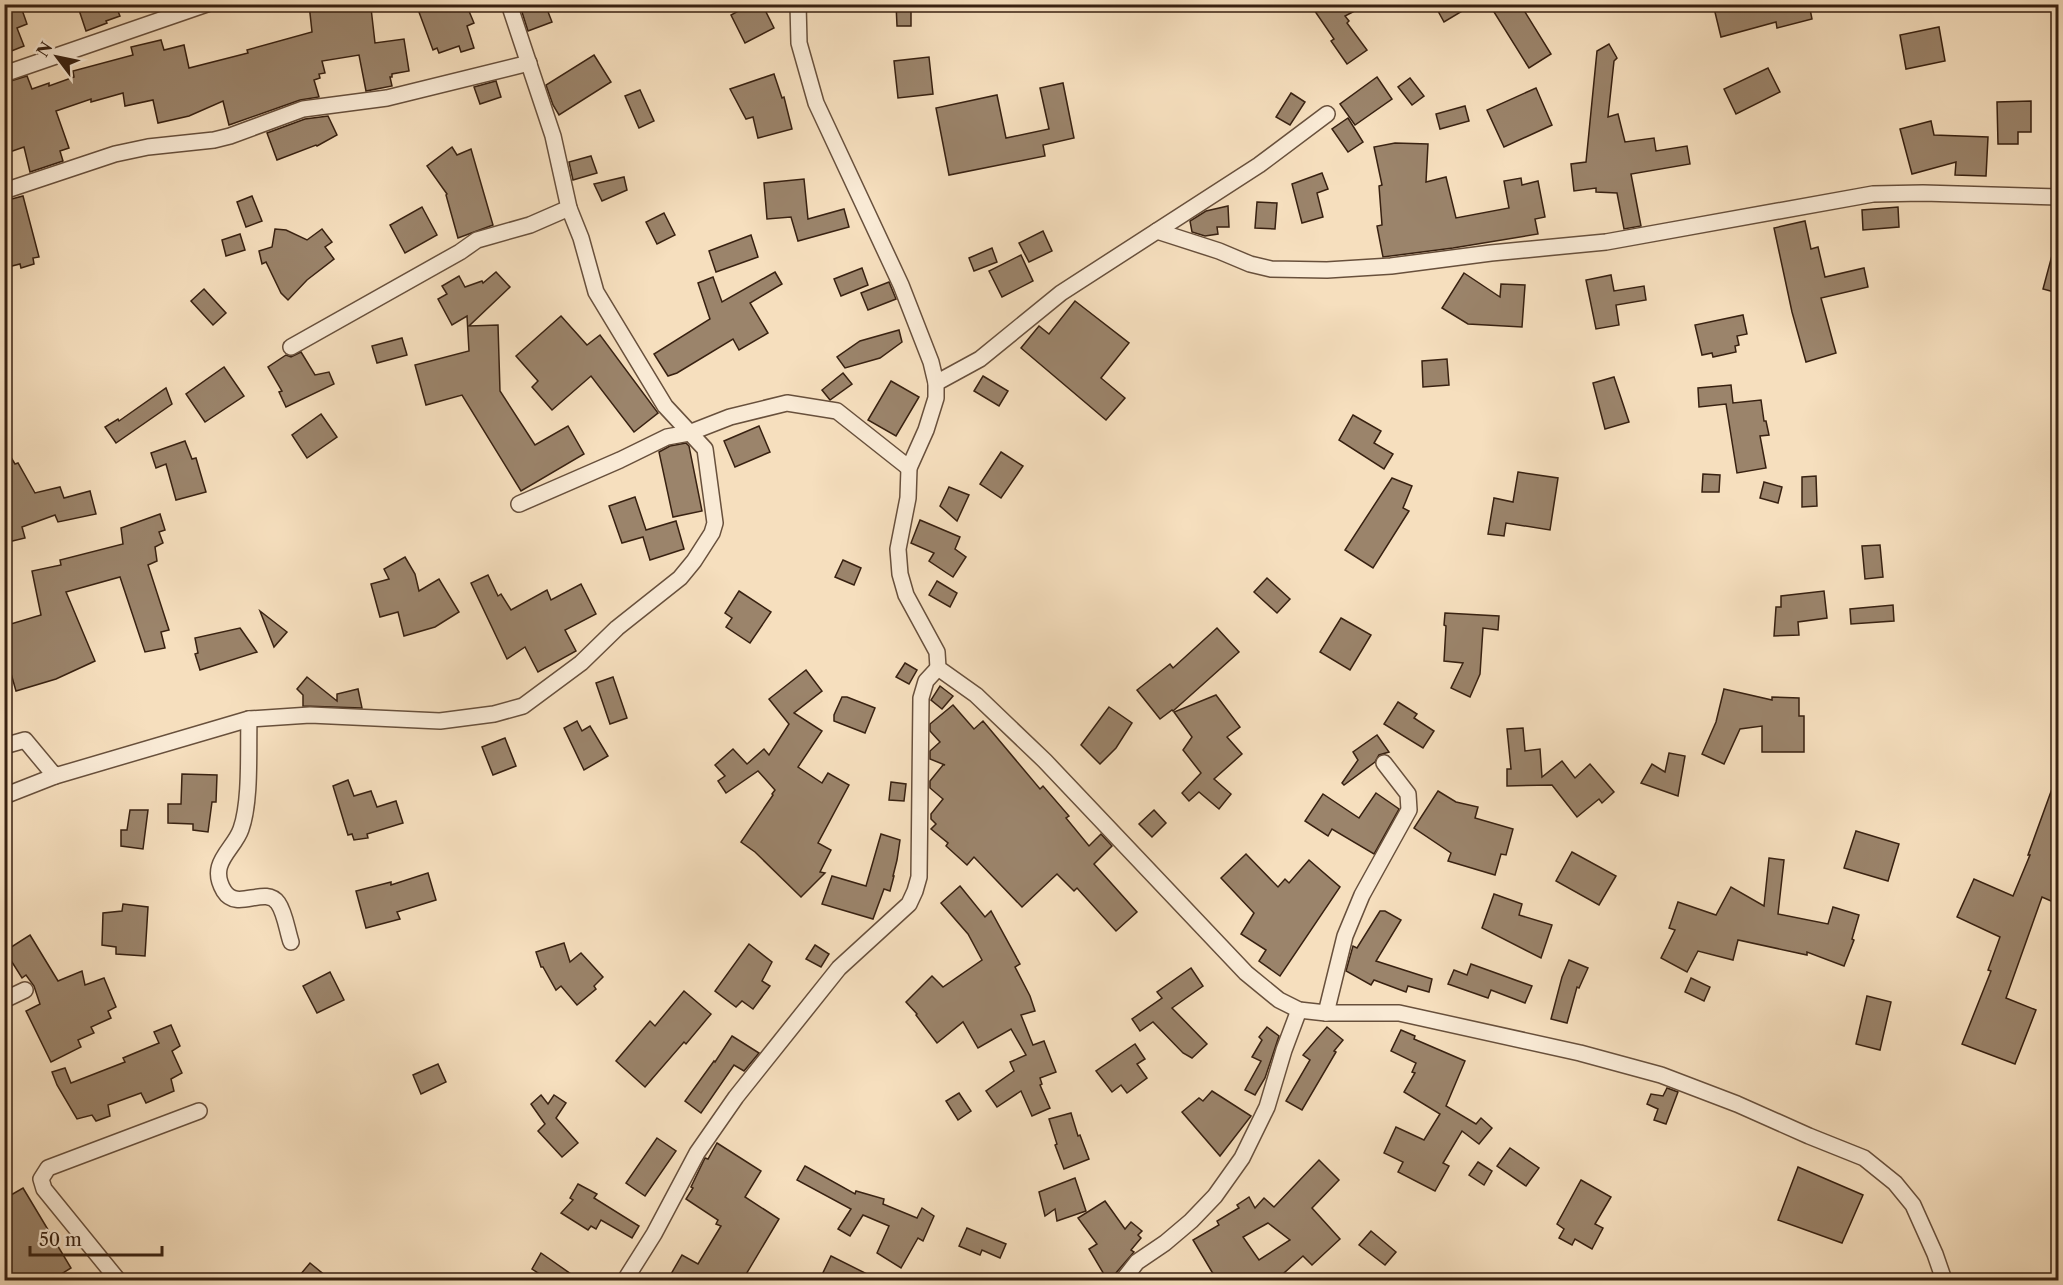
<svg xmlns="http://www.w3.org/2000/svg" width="2063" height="1285" font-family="'Libre Caslon Text',serif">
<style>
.building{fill:#9b846b;stroke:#382111;stroke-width:1.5;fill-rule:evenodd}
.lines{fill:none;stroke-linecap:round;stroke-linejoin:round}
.street-casing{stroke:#68503c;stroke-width:18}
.street{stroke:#f9ead5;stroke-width:15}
</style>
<rect width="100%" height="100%" fill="#f6dfbe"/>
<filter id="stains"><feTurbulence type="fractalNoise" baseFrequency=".00333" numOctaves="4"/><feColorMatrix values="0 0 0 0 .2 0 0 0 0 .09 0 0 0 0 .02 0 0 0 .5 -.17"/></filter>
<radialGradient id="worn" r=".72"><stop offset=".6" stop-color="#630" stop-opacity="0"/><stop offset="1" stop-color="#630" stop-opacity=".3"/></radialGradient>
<g class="building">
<polygon points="4,4 20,4 27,24 17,28 24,46 4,54"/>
<polygon points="77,4 115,4 120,16 106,21 107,23 86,31"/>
<polygon points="309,4 362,4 362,9 371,8 375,43 404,39 409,71 392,74 392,77 390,77 392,86 366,91 359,55 322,61 325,73 319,74 320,78 314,80 319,97 300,100 229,125 223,101 189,116 158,123 153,100 125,106 123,93 91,102 91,99 56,111 69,148 60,151 63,161 30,172 24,147 4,154 4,83 27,76 32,89 49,83 49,86 74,77 73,71 133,55 131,47 161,40 164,50 184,45 189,68 248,53 247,50 312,32"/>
<polygon points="416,4 466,4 474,23 467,26 474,48 461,52 459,46 439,53 437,48 433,50"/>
<polygon points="531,4 545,4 552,22 528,31 521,9"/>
<polygon points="751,4 762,4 774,28 745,43 731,15"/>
<polygon points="896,4 911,4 911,26 897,26"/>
<polygon points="1310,4 1368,4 1345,16 1349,21 1347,23 1367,50 1347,64 1331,41 1334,39"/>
<polygon points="1448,4 1474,4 1444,22 1438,11"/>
<polygon points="1489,4 1520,4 1551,54 1529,68"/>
<polygon points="1713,4 1809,4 1812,19 1777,28 1776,22 1721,37"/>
<polygon points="1939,27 1945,61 1906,69 1900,35"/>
<polygon points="1609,44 1617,58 1614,61 1608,117 1618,114 1625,142 1654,138 1656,151 1687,146 1690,164 1631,174 1641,226 1624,229 1617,193 1596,192 1596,188 1574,191 1571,164 1586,162 1597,51"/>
<polygon points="594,55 611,82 559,115 553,105 546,85"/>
<polygon points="929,57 933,94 898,98 894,61"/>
<polygon points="1768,68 1780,92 1736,114 1724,89"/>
<polygon points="774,74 782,98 784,97 792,129 758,138 753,117 746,119 730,89"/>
<polygon points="1377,77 1392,99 1355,125 1340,104"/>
<polygon points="1410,78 1424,96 1412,105 1398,87"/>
<polygon points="496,81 501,97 480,104 474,87"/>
<polygon points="1063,83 1074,138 1043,145 1045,156 949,175 936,108 997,95 1006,138 1049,129 1040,88"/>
<polygon points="1536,88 1552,125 1504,147 1487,110"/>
<polygon points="640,90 654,121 639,128 625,96"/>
<polygon points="1291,93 1305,102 1290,125 1276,117"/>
<polygon points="2031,101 2031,132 2018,132 2018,144 1998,144 1997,102"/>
<polygon points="1465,106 1469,121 1440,129 1436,114"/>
<polygon points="328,116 337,135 317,146 316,145 277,160 267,133 305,119"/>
<polygon points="1348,118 1363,142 1348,152 1332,129"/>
<polygon points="1931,121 1934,135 1988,137 1986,176 1955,175 1956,162 1912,174 1900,129"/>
<polygon points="1395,143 1428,144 1426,182 1446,177 1456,218 1509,208 1504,181 1521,178 1522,185 1538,181 1545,217 1535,219 1538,234 1453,248 1383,257 1377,226 1382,225 1379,186 1382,185 1374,147"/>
<polygon points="452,147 457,155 471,149 493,225 458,238 446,195 447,194 427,166"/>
<polygon points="591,156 597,173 573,180 569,162"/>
<polygon points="1322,173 1328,189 1317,193 1323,217 1302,223 1292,184"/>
<polygon points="624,177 627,190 602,201 594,184"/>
<polygon points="804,179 808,219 844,209 849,227 798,241 791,217 767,219 764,183"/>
<polygon points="23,196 39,257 33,258 34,264 21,268 20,264 4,268 4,201"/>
<polygon points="252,196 262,221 246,227 237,202"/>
<polygon points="1257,202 1277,203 1275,229 1255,228"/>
<polygon points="1228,206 1229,227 1217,227 1218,234 1205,236 1192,232 1190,221 1206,211"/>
<polygon points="422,207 437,235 405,253 390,225"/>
<polygon points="1898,207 1899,227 1863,230 1862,210"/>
<polygon points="664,213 675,235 657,244 646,222"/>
<polygon points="1805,221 1811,249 1818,247 1825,277 1864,268 1868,287 1821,298 1836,353 1806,362 1792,312 1774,228"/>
<polygon points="275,229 286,230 307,240 322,229 332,242 325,247 334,259 307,280 288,300 281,293 266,262 262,264 259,251 272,247"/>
<polygon points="1043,231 1052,251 1029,262 1019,243"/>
<polygon points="240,234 245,250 226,256 222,240"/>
<polygon points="751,235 758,257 716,272 709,251"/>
<polygon points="992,248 997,262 974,271 969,258"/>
<polygon points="2054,248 2058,248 2058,293 2043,289"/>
<polygon points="1021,255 1033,281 1002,297 989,271"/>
<polygon points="862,268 868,285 841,296 834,279"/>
<polygon points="496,272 510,287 469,326 498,325 500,391 535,445 568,426 584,454 521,491 462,395 426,405 415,365 469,351 467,316 452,325 438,299 447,294 442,286 459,276 465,287 482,281 483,283"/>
<polygon points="775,272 782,284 750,303 768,333 739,350 733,339 677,373 668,376 654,354 710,319 698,283 713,277 722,302"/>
<polygon points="1464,273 1500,297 1501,284 1525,285 1522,327 1468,324 1442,308"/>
<polygon points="1611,275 1614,291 1644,286 1646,300 1616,305 1619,325 1596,329 1586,280"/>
<polygon points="889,282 896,299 868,310 861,293"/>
<polygon points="204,289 226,313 213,325 191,301"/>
<polygon points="1075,301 1129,343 1101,378 1125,398 1106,420 1021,348 1039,326 1049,334"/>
<polygon points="1743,315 1747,334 1737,336 1739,345 1735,346 1736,352 1713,357 1712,353 1702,355 1695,325"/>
<polygon points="561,316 587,345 600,335 658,413 634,432 591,376 552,410 532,387 538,381 516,356"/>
<polygon points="899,330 902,342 880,358 845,368 837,357 860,341"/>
<polygon points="402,338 407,355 377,363 372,346"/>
<polygon points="301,352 315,375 329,372 334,384 286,407 279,392 282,391 268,367 286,355 291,357"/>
<polygon points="1447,359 1449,385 1423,387 1422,361"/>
<polygon points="224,367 244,396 205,422 186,394"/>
<polygon points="843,373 852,384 830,400 822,390"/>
<polygon points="983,376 1008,391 999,406 974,391"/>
<polygon points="1614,377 1629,422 1605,429 1593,383"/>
<polygon points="891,381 919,397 896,436 868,420"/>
<polygon points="1731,385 1733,403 1761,400 1764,421 1766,421 1769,435 1760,436 1766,468 1737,473 1726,404 1699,407 1698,388"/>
<polygon points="166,388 172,404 116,443 105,427 118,419 119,421"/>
<polygon points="321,414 337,437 307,458 292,435"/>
<polygon points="1353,415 1381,431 1374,443 1393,454 1384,469 1339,440"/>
<polygon points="759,426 770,452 735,467 724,441"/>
<polygon points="185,441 192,459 196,458 206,492 176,500 166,464 156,468 151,453"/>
<polygon points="686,443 689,446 702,511 673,517 659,452 670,446"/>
<polygon points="4,446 15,464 18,463 35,493 60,487 64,498 90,491 96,514 58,522 55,515 22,527 25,538 4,543"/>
<polygon points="1001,452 1023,466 1001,498 980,484"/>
<polygon points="1518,472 1558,478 1550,530 1506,523 1504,536 1488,534 1494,498 1513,502"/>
<polygon points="1703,474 1720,475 1719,492 1702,492"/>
<polygon points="1816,476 1817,506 1802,507 1802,477"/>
<polygon points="1392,478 1412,486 1403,508 1409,511 1373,568 1345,550"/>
<polygon points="1764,482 1782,487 1778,503 1760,498"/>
<polygon points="949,487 969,495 957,521 940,506"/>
<polygon points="635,497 646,530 676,521 684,549 650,560 643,537 622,543 609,506"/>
<polygon points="160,514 165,530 159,532 163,543 155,547 157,561 148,565 169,630 161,632 165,648 145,652 120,577 66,592 95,661 56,679 16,691 4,649 4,626 41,615 32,571 61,565 60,560 123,544 121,528"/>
<polygon points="920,520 960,537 955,549 966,557 953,577 929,561 934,553 911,543"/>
<polygon points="1880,545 1883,577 1865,579 1862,546"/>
<polygon points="405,557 415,574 419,591 439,579 459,612 435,627 404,636 398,612 380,617 371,584 389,579 384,569"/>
<polygon points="843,560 861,568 854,585 835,577"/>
<polygon points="488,575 498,596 501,594 511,610 547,590 551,600 581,584 596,614 565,630 576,651 538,672 525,647 507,659 471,583"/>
<polygon points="1267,578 1290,599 1277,613 1254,592"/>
<polygon points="937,581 957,593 950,607 929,595"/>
<polygon points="739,591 771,612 750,643 726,627 732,618 725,613"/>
<polygon points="1824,591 1827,618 1798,622 1799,635 1774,636 1776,607 1781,607 1781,596"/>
<polygon points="1893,605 1894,621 1851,624 1850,609"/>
<polygon points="260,611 287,632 274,647"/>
<polygon points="1445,613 1499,616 1498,630 1483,628 1480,674 1470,697 1451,688 1463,663 1444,661 1446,626 1444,625"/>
<polygon points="1341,618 1371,635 1350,670 1320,652"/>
<polygon points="240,628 257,652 200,670 195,654 198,653 195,638"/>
<polygon points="1217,628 1239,652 1173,711 1172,710 1160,719 1137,690 1170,664 1173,668"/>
<polygon points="905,663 917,670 909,684 896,677"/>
<polygon points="806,670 822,691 794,713 822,731 798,767 822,783 828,773 849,785 818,843 831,850 820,872 825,873 801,897 755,852 741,842 773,795 772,794 775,790 758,771 726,793 718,781 725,776 715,765 733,749 747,764 764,749 769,755 789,724 769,699"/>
<polygon points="307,677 337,701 337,694 358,689 362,708 303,706 303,695 297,689"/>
<polygon points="613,677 627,718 610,724 596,683"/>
<polygon points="940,686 953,696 942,709 931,700"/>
<polygon points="1724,689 1772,700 1772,697 1799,698 1799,716 1804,716 1804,752 1762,752 1762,726 1740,729 1724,764 1702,754 1716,722"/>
<polygon points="1216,695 1240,727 1227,737 1242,754 1214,779 1231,794 1219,809 1199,792 1189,801 1182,793 1201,773 1183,750 1192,737 1174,712"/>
<polygon points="842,697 847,697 875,708 865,733 834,721 834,715"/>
<polygon points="1398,702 1417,714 1414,718 1434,731 1423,748 1384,724"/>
<polygon points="953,705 974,729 983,721 1040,789 1043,786 1069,816 1066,818 1089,846 1101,834 1112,846 1094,864 1137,912 1116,931 1077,888 1074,891 1057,874 1022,907 974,857 967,865 946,846 948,843 931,829 936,824 931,819 931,814 943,799 930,788 930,781 943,765 945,765 930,759 930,751 940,742 930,731 930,724"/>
<polygon points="1109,707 1132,723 1116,748 1100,764 1081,745"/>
<polygon points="577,721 582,731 590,726 608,756 584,770 564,728"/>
<polygon points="1523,728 1525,751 1540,749 1542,777 1562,761 1575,778 1590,764 1614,792 1602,803 1599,799 1577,817 1552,785 1507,786 1507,769 1511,769 1507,729"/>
<polygon points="1377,735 1389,752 1379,755 1375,762 1344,785 1342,783 1358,760 1353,752"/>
<polygon points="505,738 516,766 493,775 482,747"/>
<polygon points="1669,753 1685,756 1678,796 1641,783 1652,764 1665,772"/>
<polygon points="182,774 217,775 216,802 212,802 208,832 193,830 193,824 168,823 168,804 181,804"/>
<polygon points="2057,775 2058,775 2058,860 2054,874 2058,876 2058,904 2042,897 2006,998 2036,1010 2015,1064 1962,1044 1991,971 1988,970 2000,937 1957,917 1974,879 2013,896 2030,855 2028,855"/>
<polygon points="348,780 354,796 371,791 377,807 396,801 403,823 367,834 368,838 354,840 352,834 348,835 333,786"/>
<polygon points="891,782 906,784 904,801 889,800"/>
<polygon points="1438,791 1456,802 1478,807 1475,818 1513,829 1506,855 1501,854 1495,875 1448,861 1451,853 1414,828"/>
<polygon points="1376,793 1399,809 1374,854 1332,829 1328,836 1305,821 1323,794 1359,818"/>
<polygon points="130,810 148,810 143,849 121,846 121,830 127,830"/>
<polygon points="1154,810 1166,823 1152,837 1139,824"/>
<polygon points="1856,831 1899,844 1888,881 1844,868"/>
<polygon points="881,834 900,840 897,860 893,876 894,876 890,891 884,889 873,919 822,904 832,876 866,886"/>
<polygon points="1572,852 1616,876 1599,905 1556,881"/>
<polygon points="1246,854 1278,887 1285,879 1289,883 1309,860 1340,887 1280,976 1259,961 1266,950 1241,934 1254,913 1221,878"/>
<polygon points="1769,858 1784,860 1778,914 1828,924 1833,907 1859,915 1852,939 1854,940 1844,966 1807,952 1807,955 1738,940 1733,960 1698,951 1687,972 1661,958 1675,930 1669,928 1678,902 1716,915 1731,887 1764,906"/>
<polygon points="428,873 436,900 397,912 400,919 366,928 356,891 391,882 391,885"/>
<polygon points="960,886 985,917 991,911 1020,964 1015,967 1030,996 1035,1011 1021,1015 1033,1045 1044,1041 1056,1072 1040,1078 1042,1084 1040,1085 1050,1108 1032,1116 1021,1091 997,1107 986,1091 1014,1071 1010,1062 1026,1055 1011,1029 978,1048 963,1022 937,1043 916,1015 917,1014 906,1002 932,976 943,987 982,960 968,934 941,903"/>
<polygon points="1494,894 1522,904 1519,915 1552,925 1541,958 1482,928"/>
<polygon points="123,904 148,907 145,956 116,954 116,947 102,945 103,913 122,911"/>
<polygon points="1380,911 1385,911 1401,920 1376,961 1432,979 1429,992 1408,986 1406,992 1374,980 1371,985 1346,971 1353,946 1357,948"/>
<polygon points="30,935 58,981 82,971 85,985 104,978 116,1007 108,1011 111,1018 91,1027 94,1033 78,1040 81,1047 51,1062 26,1011 40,1004 34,986 26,975 22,978 5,951"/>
<polygon points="564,943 570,962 581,953 603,977 594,986 596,989 577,1005 561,986 556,990 543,967 541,967 536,952"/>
<polygon points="749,944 772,962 762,981 770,986 753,1009 742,1001 736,1007 715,991"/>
<polygon points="815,945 829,954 821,967 806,959"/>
<polygon points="1569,960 1588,968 1579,988 1577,987 1567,1023 1551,1019 1562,977"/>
<polygon points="1471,964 1532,986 1525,1003 1491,990 1488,998 1448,984 1454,970 1467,975"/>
<polygon points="1191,968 1203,986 1172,1008 1207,1044 1192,1058 1183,1053 1153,1022 1140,1031 1132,1019 1162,998 1157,992"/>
<polygon points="330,972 344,1000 317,1013 303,986"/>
<polygon points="1691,978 1710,987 1704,1001 1685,992"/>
<polygon points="684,991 711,1014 686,1044 684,1042 645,1087 616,1061 650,1021 655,1026"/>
<polygon points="1867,996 1891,1002 1880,1050 1856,1044"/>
<polygon points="171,1025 180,1046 172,1051 182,1073 171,1079 174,1091 146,1103 141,1093 108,1105 110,1116 96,1121 92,1115 77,1119 57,1085 52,1072 65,1068 71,1083 125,1062 123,1058 159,1043 154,1032"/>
<polygon points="1267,1027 1279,1036 1265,1078 1255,1095 1245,1090 1261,1061 1252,1057 1262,1040 1259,1037"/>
<polygon points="1327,1027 1343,1040 1334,1051 1336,1052 1302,1110 1286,1101 1310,1060 1303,1055"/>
<polygon points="1401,1030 1415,1036 1414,1039 1465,1061 1446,1106 1476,1124 1481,1118 1492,1128 1479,1144 1462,1131 1443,1163 1449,1166 1435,1191 1398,1172 1403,1162 1384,1153 1396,1127 1424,1140 1440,1114 1404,1092 1415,1073 1412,1072 1416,1063 1391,1051"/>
<polygon points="732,1036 759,1053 744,1071 734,1065 701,1113 685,1101 714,1061 715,1062"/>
<polygon points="1135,1044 1145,1059 1137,1064 1147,1078 1127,1093 1121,1085 1112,1092 1096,1071"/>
<polygon points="438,1064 446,1082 421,1094 413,1075"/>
<polygon points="1667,1088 1678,1092 1666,1124 1654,1120 1658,1109 1647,1104 1651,1094 1663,1096"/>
<polygon points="1212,1091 1251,1116 1220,1156 1182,1112 1199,1098 1203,1101"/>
<polygon points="959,1093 971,1111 958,1120 946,1101"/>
<polygon points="541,1095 548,1104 554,1095 566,1103 556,1118 578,1143 562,1157 538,1131 545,1124 531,1104"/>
<polygon points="1071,1113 1078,1136 1080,1135 1089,1159 1064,1169 1055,1145 1057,1144 1049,1119"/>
<polygon points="657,1138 676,1151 645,1196 626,1183"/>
<polygon points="717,1143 761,1171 745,1197 779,1219 742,1281 667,1281 682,1255 698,1264 721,1226 716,1224 718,1220 686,1199 693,1188 691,1187 705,1158 708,1159"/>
<polygon points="1510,1148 1539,1168 1526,1186 1497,1166"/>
<path d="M 1319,1160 L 1339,1180 L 1312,1208 L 1340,1239 L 1312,1265 L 1303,1256 L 1275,1281 L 1237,1281 L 1230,1275 L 1224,1281 L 1220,1281 L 1212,1272 L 1193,1240 L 1219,1225 L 1217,1221 L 1237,1209 L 1239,1208 L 1237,1205 L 1249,1197 L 1255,1208 L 1264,1198 L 1274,1207 ZM 1268,1223 L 1290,1240 L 1259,1260 L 1243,1237 Z"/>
<polygon points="1478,1162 1492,1171 1484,1185 1469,1175"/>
<polygon points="805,1166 855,1194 856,1191 884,1199 883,1204 917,1218 922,1208 934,1216 923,1241 918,1238 901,1268 877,1253 889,1226 863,1215 850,1236 838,1229 851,1209 797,1180"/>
<polygon points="1798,1167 1863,1195 1842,1243 1778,1220"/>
<polygon points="1075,1178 1086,1211 1057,1221 1055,1209 1045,1216 1039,1192"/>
<polygon points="1581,1180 1611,1197 1595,1224 1603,1228 1592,1249 1575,1239 1572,1245 1559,1238 1564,1229 1557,1224"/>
<polygon points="578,1184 597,1194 594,1198 639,1226 632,1238 601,1220 596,1229 591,1226 588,1230 561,1213 573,1200 570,1198"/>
<polygon points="23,1188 71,1268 50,1281 14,1281 4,1264 4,1199"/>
<polygon points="1105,1201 1125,1229 1131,1222 1142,1231 1138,1235 1141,1238 1131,1250 1134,1252 1115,1274 1113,1281 1108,1281 1089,1249 1097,1244 1078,1218"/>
<polygon points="967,1228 1006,1244 1000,1258 982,1250 980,1255 959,1246"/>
<polygon points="1371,1231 1396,1252 1385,1265 1359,1245"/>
<polygon points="541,1253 581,1281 550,1281 532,1269"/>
<polygon points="831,1256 881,1281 819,1281"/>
<polygon points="310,1263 332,1281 295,1281"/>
</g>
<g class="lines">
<defs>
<g id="street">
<polyline points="798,4 799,43 816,103 901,285 931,362 936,383 936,398 926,430 909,468 908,498 898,549 900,574 906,595 937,652 938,668 976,695 1045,761 1246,973 1279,1000 1299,1010 1326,1013 1399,1013 1580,1053 1661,1075 1737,1104 1809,1136 1864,1158 1895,1183 1913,1205 1935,1254 1944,1280"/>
<polyline points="4,74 207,4"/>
<polyline points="4,191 115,154 148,147 214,140 230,136 303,109 387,98 529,63"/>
<polyline points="1157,231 1219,251 1250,264 1271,269 1327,270 1391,266 1491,253 1606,242 1873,194 1923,193 2058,197"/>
<polyline points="291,347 460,252 477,240 530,225 569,208"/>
<polyline points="936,383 980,359 1061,293 1259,165 1327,114"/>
<polyline points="519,504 620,460 667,437 689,433 730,417 787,403 837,411 909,468"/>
<path d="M 249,719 C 248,750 251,801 241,829 C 234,850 207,863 224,891 C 237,912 265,885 278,903 C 285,913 287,930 291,942"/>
<polyline points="4,746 25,740 55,776 249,719 310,715 440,721 494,714 523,706 581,663 617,628 680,578 694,561 712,533 715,523 705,449 665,406 596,292 581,238 569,208 553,136 509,4"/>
<polyline points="4,796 55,776"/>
<polyline points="4,1000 25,990"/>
<polyline points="1326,1013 1345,936 1362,895 1409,810 1408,794 1384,763"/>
<polyline points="118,1280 44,1189 41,1179 48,1168 199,1111"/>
<polyline points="625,1280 654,1234 697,1153 736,1097 839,968 909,904 915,891 919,877 921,698 926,681 938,668"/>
<polyline points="1123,1280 1137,1262 1165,1243 1191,1221 1215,1196 1242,1158 1267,1107 1284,1050 1299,1010"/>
</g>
</defs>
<use href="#street" class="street-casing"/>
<use href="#street" class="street"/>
</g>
<rect width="2063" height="1285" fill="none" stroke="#f6dfbe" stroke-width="24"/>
<rect x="6" y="6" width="2051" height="1273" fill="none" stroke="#382111" stroke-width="3"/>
<rect x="12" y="12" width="2039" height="1261" fill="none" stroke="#382111" stroke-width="1.5"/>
<g transform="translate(57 57) rotate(302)" stroke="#f9ead5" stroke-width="4.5" paint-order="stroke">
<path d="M0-4.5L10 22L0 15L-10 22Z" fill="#382111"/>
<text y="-9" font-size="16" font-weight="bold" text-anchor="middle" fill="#382111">N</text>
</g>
<path d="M30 1246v9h132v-9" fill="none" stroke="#382111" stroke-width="3"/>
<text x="39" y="1246" font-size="18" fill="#382111" stroke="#f9ead5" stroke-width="4.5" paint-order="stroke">50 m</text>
<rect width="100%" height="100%" filter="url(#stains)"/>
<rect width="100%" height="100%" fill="url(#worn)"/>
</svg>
